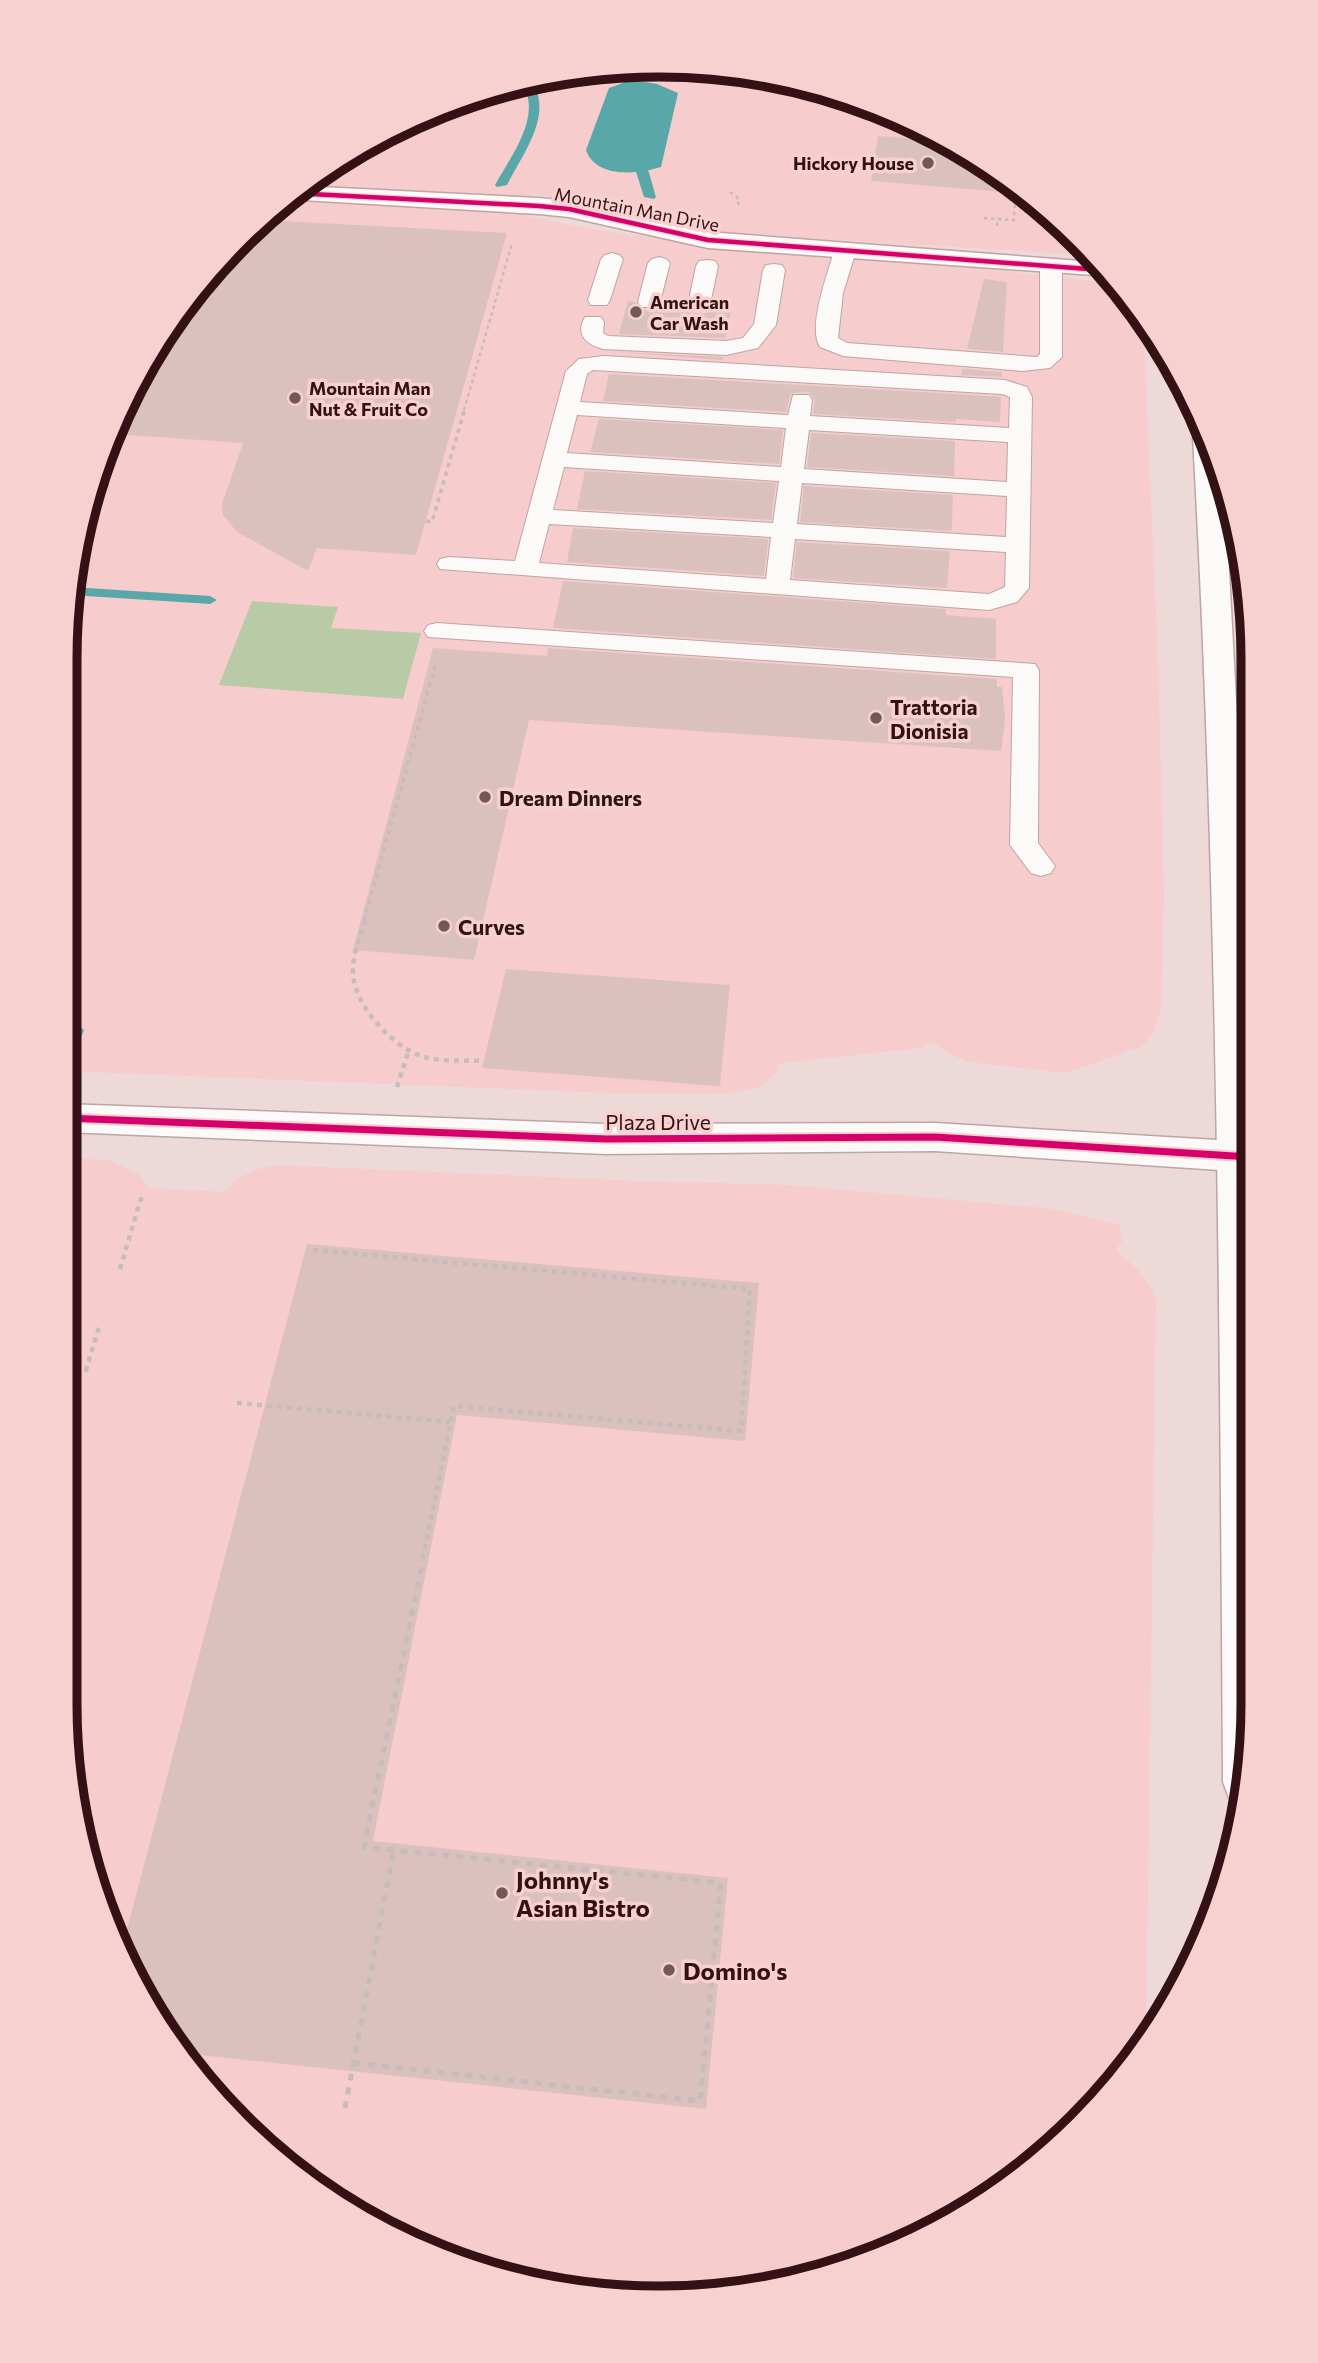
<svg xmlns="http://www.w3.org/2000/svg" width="1318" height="2363" font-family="Commissioner,sans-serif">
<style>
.built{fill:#f7cccc}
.green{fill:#b9cba6}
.water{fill:#5aa7a9}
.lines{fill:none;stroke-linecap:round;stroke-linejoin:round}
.stream{fill:#5aa7a9;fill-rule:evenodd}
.building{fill:#dbc1bd}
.service-casing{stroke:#bea4a5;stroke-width:2}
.minor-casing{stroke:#bea4a5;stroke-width:3}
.tertiary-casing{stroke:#bea4a5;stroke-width:3}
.trunk-casing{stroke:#bea4a5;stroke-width:3}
.path-far3{stroke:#c6bcbc;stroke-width:2.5;stroke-dasharray:3.5 3.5;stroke-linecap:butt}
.path-far2{stroke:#c6bcbc;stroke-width:3.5;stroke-dasharray:4.5 4.5;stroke-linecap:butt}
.path-far1{stroke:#c6bcbc;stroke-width:4.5;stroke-dasharray:5 5;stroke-linecap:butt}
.path{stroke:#c6bcbc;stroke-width:5;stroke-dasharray:7 7;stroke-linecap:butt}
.service{fill:#fcf9f9;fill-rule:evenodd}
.minor{fill:#fcf9f9;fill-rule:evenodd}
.tertiary{fill:#fcf9f9;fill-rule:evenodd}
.trunk{fill:#fcf9f9;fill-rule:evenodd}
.cycleway-far1-casing{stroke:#f7d0d0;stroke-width:7}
.cycleway-casing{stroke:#f7d0d0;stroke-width:11}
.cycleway-far1{stroke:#d6006c;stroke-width:4.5}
.cycleway{stroke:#d6006c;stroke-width:7}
.poi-dot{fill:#745759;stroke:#f7d0d0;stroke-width:2.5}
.labels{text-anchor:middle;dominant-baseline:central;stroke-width:7;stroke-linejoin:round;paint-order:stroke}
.far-poi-label{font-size:18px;font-weight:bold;fill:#331114;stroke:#f7d0d0;text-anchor:start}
.far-street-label{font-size:18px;fill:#331114;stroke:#f7d0d0}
.poi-label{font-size:21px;font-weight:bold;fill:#331114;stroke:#f7d0d0;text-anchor:start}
.street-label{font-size:21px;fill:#331114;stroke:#f7d0d0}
.near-poi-label{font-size:24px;font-weight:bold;fill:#331114;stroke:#f7d0d0;text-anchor:start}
.rim{fill:none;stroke:#331114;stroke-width:9}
</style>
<rect width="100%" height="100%" fill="#eed9d9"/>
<g class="built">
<polygon points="620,66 736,70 850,96 956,144 1051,212 1088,255 704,232 568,199 531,194 526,216 592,229 750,252 966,267 1113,283 1143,318 1158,661 1164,895 1161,1010 1154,1032 1143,1046 1066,1073 968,1062 948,1053 932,1042 921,1048 780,1063 776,1073 760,1087 739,1092 712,1094 610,1093 65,1071 66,621 85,505 144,362 212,267 297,188 396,126 505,85"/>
<polygon points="65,1158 108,1160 139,1174 149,1188 224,1192 237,1179 255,1170 276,1165 638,1181 790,1185 1054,1209 1119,1225 1122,1241 1116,1250 1137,1269 1149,1284 1156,1300 1146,2034 1051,2151 887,2253 698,2297 506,2278 329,2198 188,2066 96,1895 65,1704"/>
</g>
<polygon class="green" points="252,601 338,607 331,628 421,633 403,699 219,685"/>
<path class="water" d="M 631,80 L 657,84 L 678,93 L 661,167 C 638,174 596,179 586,150 L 609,88 Z"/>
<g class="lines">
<g class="stream">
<path d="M 531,81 C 555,113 522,155 507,185 L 497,187 L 495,185 C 511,156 544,114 521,82 Z"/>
<path d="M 627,151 C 647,149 651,182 656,197 L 654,199 L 644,197 L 632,159 L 625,153 Z"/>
<polygon points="72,587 210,596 217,600 210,604 71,595"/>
<polygon points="76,1024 84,1030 72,1059 66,1061 66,1035 70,1026"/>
</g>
</g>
<g class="building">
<polygon points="878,136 948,141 1026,194 871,181"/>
<polygon points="263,220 507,233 416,555 317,548 308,571 237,532 223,515 222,504 243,443 114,434 144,362 212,267"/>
<polygon points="984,279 1007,282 1003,352 967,349"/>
<polygon points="628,301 635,302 641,310 657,310 662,303 685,305 691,313 707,313 712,306 731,307 726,338 619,334"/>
<polygon points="615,352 723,357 722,360"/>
<polygon points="963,369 1002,372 1002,377 961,375"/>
<polygon points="609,374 956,394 956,396 957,394 1001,397 1000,422 956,419 956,422 813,414 815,400 809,392 791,393 786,412 603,401"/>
<polygon points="599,419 783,430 779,464 590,452"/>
<polygon points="811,433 955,441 954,476 807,467"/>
<polygon points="585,471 776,483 771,520 577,509"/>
<polygon points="804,486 953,495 952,526 951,531 800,522"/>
<polygon points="573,528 768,539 764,576 567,562"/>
<polygon points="797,542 950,551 947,588 793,578"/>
<polygon points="563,581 946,609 946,615 996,619 996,659 553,628"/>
<polygon points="433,648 547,656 548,648 997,679 997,687 1002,687 1005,720 1001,751 529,720 474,960 353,950"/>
<polygon points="506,969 730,985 720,1086 482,1068"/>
<polygon points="307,1244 759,1283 745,1441 457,1415 373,1841 728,1878 706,2109 181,2053 123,1945"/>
</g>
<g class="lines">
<defs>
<g id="service">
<path d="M 845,245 L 852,247 L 856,251 L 843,293 L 838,338 L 847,343 L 1037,357 L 1040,354 L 1040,267 L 1043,262 L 1059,262 L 1062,267 L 1062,357 L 1050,368 L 1023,371 L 843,356 L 820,347 C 807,327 828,273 834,251 L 838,247 Z"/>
<polygon points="612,253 619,255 623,259 610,300 607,305 591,305 588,300 601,259 605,255"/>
<polygon points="659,257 666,259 670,263 660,302 657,307 641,307 638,302 648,263 652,259"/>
<polygon points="707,260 715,261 718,266 710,305 707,310 691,310 688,305 696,266 699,261"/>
<path d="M 774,264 L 782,265 L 785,270 L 776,325 L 758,348 L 726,355 L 603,349 C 586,344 575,335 585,317 L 601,317 L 604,322 L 603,333 L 608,336 L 726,341 L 743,338 L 754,324 L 763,270 L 766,265 Z"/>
<path d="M 604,356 L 1005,380 L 1027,387 L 1032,397 L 1029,588 L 1017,602 L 989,610 L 440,569 L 437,564 L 440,559 L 449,557 L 515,561 L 566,371 L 579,359 ZM 593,370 L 1002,394 L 1010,397 L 1009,428 L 810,416 L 812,400 L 809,395 L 793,395 L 788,415 L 580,402 L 587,374 ZM 577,415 L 786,428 L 781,467 L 567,453 ZM 809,430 L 1008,442 L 1007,482 L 804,469 ZM 564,467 L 779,481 L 773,523 L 553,510 ZM 802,483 L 1007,496 L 1006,537 L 797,524 ZM 549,524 L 771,537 L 766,579 L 539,563 ZM 795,539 L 1006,552 L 1005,587 L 989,594 L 790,580 Z"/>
<polygon points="96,478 104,480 108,485 92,516 83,518"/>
<polygon points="437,623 1035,664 1039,670 1038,843 1055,866 1051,873 1041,876 1031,873 1010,845 1013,677 428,637 424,631 428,625"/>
</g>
<polygon id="minor" points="300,186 539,198 569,201 708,232 1094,262 1107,276 708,248 569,217 539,214 285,199"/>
<polygon id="tertiary" points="65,1104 606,1124 935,1123 1250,1142 1250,1172 935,1151 606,1154 65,1132"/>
<path id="trunk" d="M 1203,430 L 1224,478 L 1249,940 L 1252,1742 L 1242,1803 L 1229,1798 L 1223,1782 C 1220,1334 1218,886 1193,438 L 1197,432 Z"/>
</defs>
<use href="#service" class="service-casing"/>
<use href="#minor" class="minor-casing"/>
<use href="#tertiary" class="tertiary-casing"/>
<use href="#trunk" class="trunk-casing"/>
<g class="path-far3">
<polyline points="895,128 924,130"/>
<polyline points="730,192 739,199 738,207"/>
<polyline points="984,218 998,219"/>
<polyline points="997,226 998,219 1014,220 1015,203 1025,194"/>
<polyline points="464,410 512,243"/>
</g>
<g class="path-far2">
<polyline points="426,521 432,522 465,408"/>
<polyline points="364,921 435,666"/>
</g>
<g class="path-far1">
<path d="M 365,920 C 360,937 352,955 353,973 C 354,1005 393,1048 424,1057 C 443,1062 464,1060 484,1061"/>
<polyline points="397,1087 409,1050"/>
<polyline points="313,1250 750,1289 741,1431 454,1406 422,1562"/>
<polyline points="120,1269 142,1195"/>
<polyline points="65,1368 86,1370 99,1327"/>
<polyline points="237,1403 450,1422"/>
</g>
<g class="path">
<polyline points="354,2063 700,2101 721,1883 364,1847 423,1560"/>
<polyline points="345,2108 394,1849"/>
</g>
<use href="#service" class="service"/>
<use href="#minor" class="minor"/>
<use href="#tertiary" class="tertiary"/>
<use href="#trunk" class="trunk"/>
<defs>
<polyline id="cycleway-far1" points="292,193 539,206 569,209 708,240 1101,270"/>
<polyline id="cycleway" points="65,1118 606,1139 935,1137 1250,1157"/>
</defs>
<use href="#cycleway-far1" class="cycleway-far1-casing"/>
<use href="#cycleway" class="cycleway-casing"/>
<use href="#cycleway-far1" class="cycleway-far1"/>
<use href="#cycleway" class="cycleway"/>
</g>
<g class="poi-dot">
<circle cx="928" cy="163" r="7"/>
<circle cx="636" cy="312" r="7"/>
<circle cx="295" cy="398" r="7"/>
<circle cx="876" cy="718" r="7"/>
<circle cx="485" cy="797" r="7"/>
<circle cx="444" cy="926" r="7"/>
<circle cx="502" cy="1893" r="7"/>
<circle cx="669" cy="1970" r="7"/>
</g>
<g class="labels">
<g class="far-poi-label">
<text x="914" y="163" text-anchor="end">Hickory House</text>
<text x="650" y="302">American<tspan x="650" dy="21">Car Wash</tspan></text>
<text x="309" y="388">Mountain Man<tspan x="309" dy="21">Nut &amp; Fruit Co</tspan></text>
</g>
<g class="far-street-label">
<text transform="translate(637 209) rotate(11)">Mountain Man Drive</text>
</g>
<g class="poi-label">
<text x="890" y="706">Trattoria<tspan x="890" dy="24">Dionisia</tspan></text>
<text x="499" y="797">Dream Dinners</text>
<text x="458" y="926">Curves</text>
</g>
<g class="street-label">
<text x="658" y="1121">Plaza Drive</text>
</g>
<g class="near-poi-label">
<text x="516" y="1879">Johnny's<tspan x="516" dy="28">Asian Bistro</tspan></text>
<text x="683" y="1970">Domino's</text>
</g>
</g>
<path d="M0 0H1318V2363H0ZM659 77H659A582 582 0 0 1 1241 659V1704A582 582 0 0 1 659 2286H659A582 582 0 0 1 77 1704V659A582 582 0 0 1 659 77Z" fill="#f7d0d0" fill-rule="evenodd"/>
<path class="rim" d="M659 77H659A582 582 0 0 1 1241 659V1704A582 582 0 0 1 659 2286H659A582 582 0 0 1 77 1704V659A582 582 0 0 1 659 77Z"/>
</svg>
